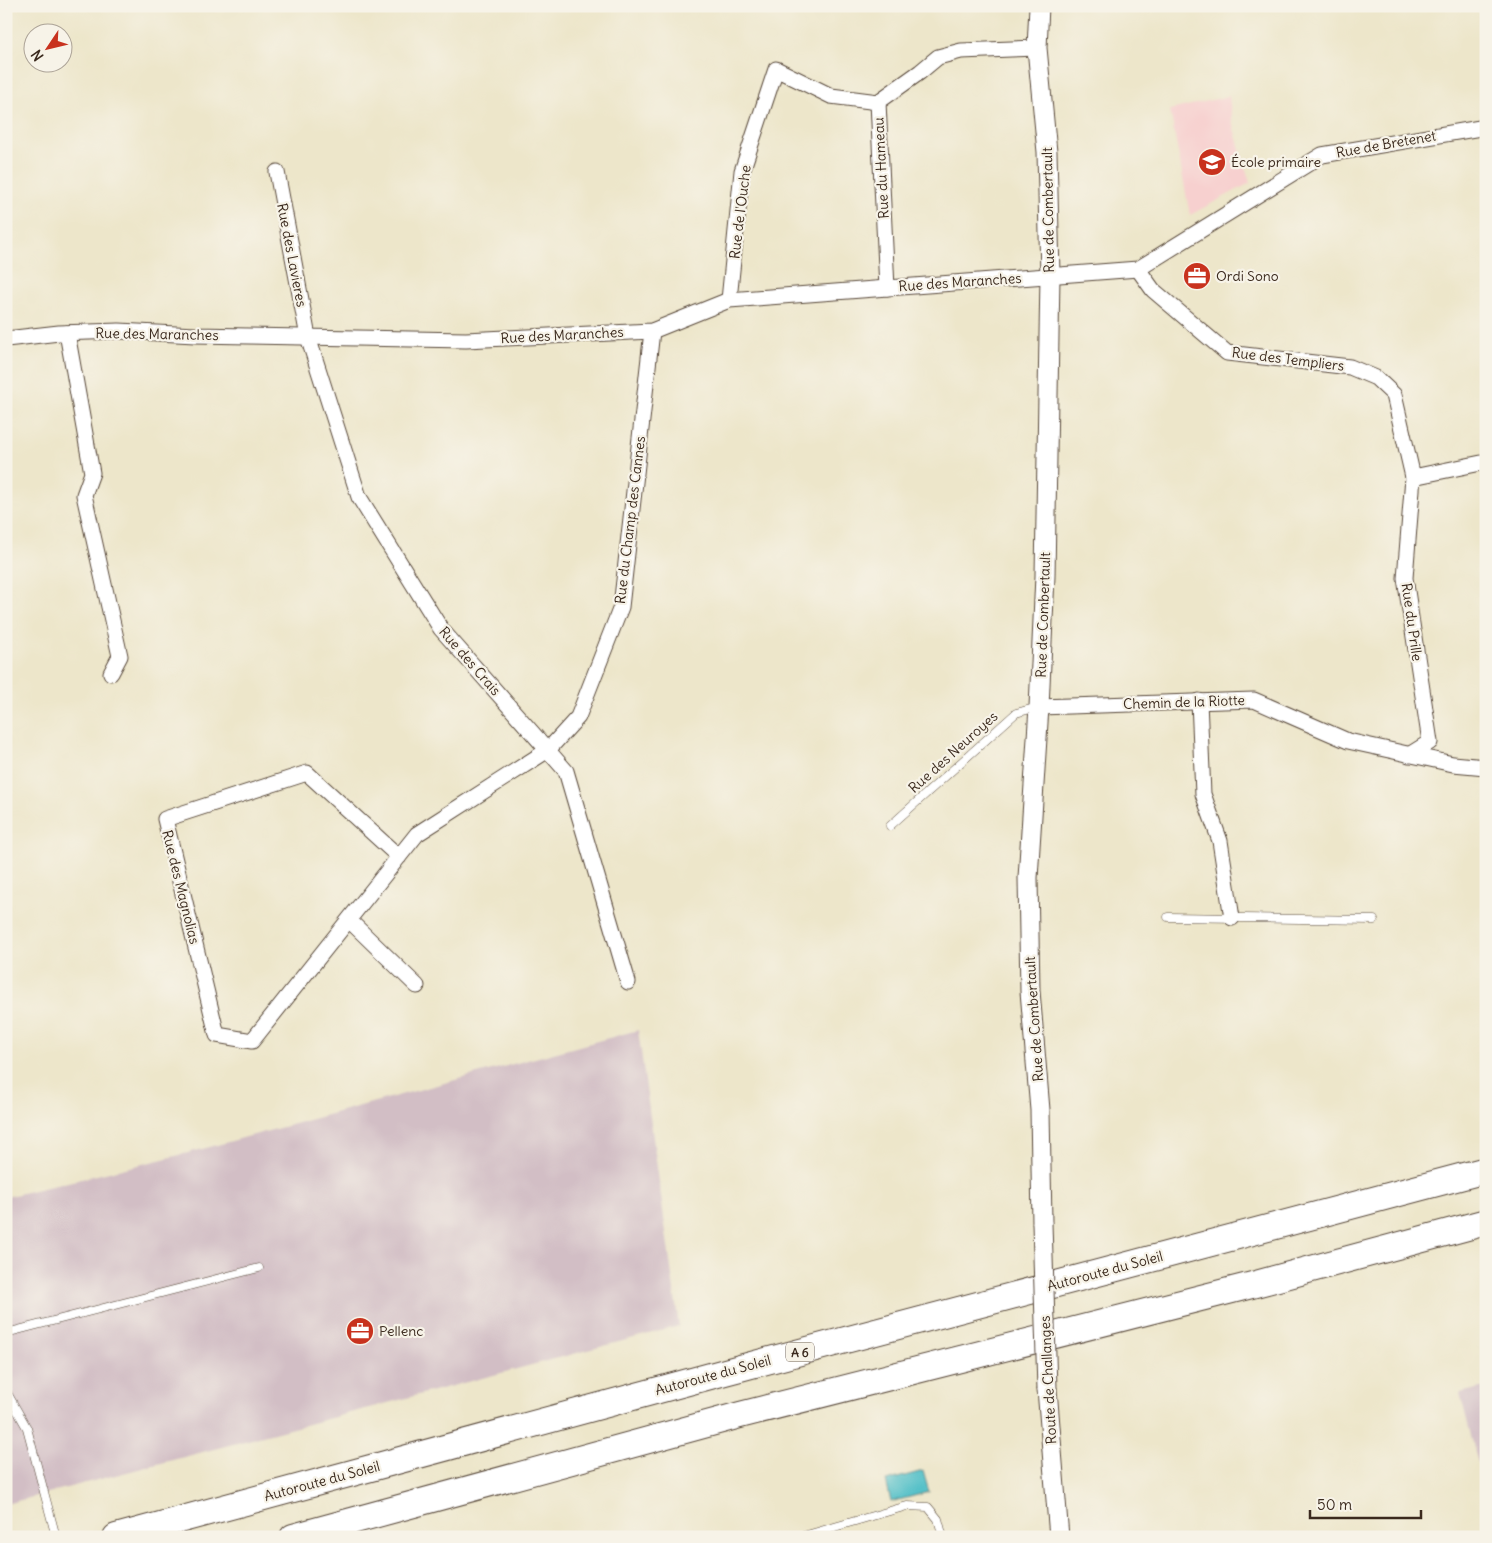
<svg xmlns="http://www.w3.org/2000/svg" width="1492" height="1543" font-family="Delius,sans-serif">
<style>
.built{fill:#f7d0cf}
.industrial{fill:#d2bec5}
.water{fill:#52c0c8;stroke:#467573}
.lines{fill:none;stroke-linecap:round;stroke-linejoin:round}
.service-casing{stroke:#564638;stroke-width:9}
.minor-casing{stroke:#564638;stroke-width:17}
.tertiary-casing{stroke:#564638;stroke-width:21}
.motorway-casing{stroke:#564638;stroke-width:28}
.service{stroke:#fff;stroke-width:8}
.minor{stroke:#fff;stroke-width:15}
.tertiary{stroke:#fff;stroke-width:19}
.motorway{stroke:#fff;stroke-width:26}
.tertiary-bridge-casing{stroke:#564638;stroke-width:21;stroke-linecap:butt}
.tertiary-bridge{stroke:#fff;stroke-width:19}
.labels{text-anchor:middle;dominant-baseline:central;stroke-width:4.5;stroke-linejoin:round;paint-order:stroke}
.shield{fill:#f7f3e8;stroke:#73665b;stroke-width:1}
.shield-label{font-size:12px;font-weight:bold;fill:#3b2a1e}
.street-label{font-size:14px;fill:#3b2a1e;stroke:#f7f3e8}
.poi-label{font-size:14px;fill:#3b2a1e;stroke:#f7f3e8;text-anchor:start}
</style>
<rect width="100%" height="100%" fill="#f7f3e8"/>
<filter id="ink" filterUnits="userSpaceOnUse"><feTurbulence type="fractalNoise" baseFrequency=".02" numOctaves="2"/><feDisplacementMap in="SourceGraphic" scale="10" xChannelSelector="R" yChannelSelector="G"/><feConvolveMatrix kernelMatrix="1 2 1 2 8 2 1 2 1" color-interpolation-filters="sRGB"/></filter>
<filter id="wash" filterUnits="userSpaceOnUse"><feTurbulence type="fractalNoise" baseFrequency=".0096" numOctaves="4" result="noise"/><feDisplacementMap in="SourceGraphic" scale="20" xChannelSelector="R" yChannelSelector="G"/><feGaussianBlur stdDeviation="1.12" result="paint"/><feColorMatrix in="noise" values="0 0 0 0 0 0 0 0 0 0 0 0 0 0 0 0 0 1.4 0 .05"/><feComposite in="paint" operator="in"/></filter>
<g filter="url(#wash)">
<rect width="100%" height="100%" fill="#ede6ca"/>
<polygon class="built" points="1229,96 1232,122 1250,183 1190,215 1170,110"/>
<g class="industrial">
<polygon points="638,1030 679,1326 6,1504 6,1197 188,1153"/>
<polygon points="1486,1387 1486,1494 1460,1393"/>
</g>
<polygon class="water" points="923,1471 929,1492 891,1502 886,1481"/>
</g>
<g filter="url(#ink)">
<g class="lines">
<defs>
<g id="service">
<polyline points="890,826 1016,713 1038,707"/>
<polyline points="1168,917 1374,920"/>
<polyline points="6,1333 259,1268"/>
<polyline points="6,1391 27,1428 56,1537"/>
<polyline points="800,1537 907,1506 928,1507 938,1519 943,1537"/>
</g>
<g id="minor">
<polyline points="277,172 308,337 359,497 441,629 566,771 628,982"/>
<polyline points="1138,269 1153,290 1227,353 1350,367 1376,378 1394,395 1413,477 1486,462"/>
<polyline points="887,288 878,102 920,72 938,57 961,51 1037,48"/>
<polyline points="729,300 742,171 776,69 831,96 878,102"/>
<polyline points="67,333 92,473 84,495 120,656 111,673"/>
<polyline points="6,339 59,333 119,331 195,335 466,340 652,331 729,300 1138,269 1322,155 1486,127"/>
<polyline points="1199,701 1203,794 1220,841 1232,918"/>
<polyline points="1039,707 1254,700 1348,741 1453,764 1486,767"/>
<polyline points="1409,755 1430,742 1405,578 1413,477"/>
<polyline points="399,857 307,773 165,819 217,1035 252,1041 417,834 548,750 578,717 621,607 652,331"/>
<polyline points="349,920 417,986"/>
</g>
<g id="tertiary">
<polyline points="1039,6 1037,48 1047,152 1050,275 1045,576 1039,707 1028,878 1030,991 1040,1110 1042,1223"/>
<polyline points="1047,1389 1059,1537"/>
</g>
<g id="motorway">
<polyline points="116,1537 725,1372 1486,1170"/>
<polyline points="293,1537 740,1415 1252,1285 1486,1222"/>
</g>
</defs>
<use href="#service" class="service-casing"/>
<use href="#minor" class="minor-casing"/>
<use href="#tertiary" class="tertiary-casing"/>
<use href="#motorway" class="motorway-casing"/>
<use href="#service" class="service"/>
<use href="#minor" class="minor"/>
<use href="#tertiary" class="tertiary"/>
<use href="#motorway" class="motorway"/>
<defs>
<polyline id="tertiary-bridge" points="1042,1223 1047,1389"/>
</defs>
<use href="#tertiary-bridge" class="tertiary-bridge-casing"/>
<use href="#tertiary-bridge" class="tertiary-bridge"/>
</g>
</g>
<defs>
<symbol id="school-disc" viewBox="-11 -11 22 22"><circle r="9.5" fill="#c8321e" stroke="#f7f3e8"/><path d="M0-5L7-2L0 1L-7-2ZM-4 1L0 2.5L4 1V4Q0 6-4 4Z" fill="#fff"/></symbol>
<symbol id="office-disc" viewBox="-11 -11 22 22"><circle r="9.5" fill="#c8321e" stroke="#f7f3e8"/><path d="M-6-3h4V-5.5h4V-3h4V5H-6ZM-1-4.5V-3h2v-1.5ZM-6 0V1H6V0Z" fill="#fff"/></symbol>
</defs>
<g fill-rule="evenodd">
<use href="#school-disc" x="1196" y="146" width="32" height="32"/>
<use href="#office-disc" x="1181" y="260" width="32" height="32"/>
<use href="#office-disc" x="344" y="1315" width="32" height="32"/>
</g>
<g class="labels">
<rect class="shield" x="786" y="1342.5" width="28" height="19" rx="4"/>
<g class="shield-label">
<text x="800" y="1352">A 6</text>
</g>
<g class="street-label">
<text transform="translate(1386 144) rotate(-10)">Rue de Bretenet</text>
<text transform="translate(881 168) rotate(-93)">Rue du Hameau</text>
<text transform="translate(1048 210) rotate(-91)">Rue de Combertault</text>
<text transform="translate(740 212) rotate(-83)">Rue de l'Ouche</text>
<text transform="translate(292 255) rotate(79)">Rue des Lavieres</text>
<text transform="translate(960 282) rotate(-4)">Rue des Maranches</text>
<text transform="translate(157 334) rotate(1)">Rue des Maranches</text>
<text transform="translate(562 335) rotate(-3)">Rue des Maranches</text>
<text transform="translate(1288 359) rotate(7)">Rue des Templiers</text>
<text transform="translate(630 520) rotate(-83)">Rue du Champ des Cannes</text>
<text transform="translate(1043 615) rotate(-88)">Rue de Combertault</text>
<text transform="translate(1412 622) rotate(82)">Rue du Prille</text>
<text transform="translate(470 661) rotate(49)">Rue des Crais</text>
<text transform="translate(1184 702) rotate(-2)">Chemin de la Riotte</text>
<text transform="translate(953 752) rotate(-42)">Rue des Neuroyes</text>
<text transform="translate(181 887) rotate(76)">Rue des Magnolias</text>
<text transform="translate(1034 1019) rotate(-94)">Rue de Combertault</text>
<text transform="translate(1105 1271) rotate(-15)">Autoroute du Soleil</text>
<text transform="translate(713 1375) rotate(-15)">Autoroute du Soleil</text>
<text transform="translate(1048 1380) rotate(-93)">Route de Challanges</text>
<text transform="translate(322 1481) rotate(-15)">Autoroute du Soleil</text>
</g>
<g class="poi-label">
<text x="1231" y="162">École primaire</text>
<text x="1216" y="276">Ordi Sono</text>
<text x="379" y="1331">Pellenc</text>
</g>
</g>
<rect width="1492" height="1543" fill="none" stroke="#f7f3e8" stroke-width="25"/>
<g transform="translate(48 48) rotate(235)"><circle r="24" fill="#f7f3e8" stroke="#aca397"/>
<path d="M0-4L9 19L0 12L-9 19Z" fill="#c8321e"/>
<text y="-8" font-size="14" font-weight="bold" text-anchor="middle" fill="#3b2a1e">N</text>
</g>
<path d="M1310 1510v8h111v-8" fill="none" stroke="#3b2a1e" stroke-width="2.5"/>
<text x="1317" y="1510" font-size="15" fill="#3b2a1e" stroke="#f7f3e8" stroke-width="4" paint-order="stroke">50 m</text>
</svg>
